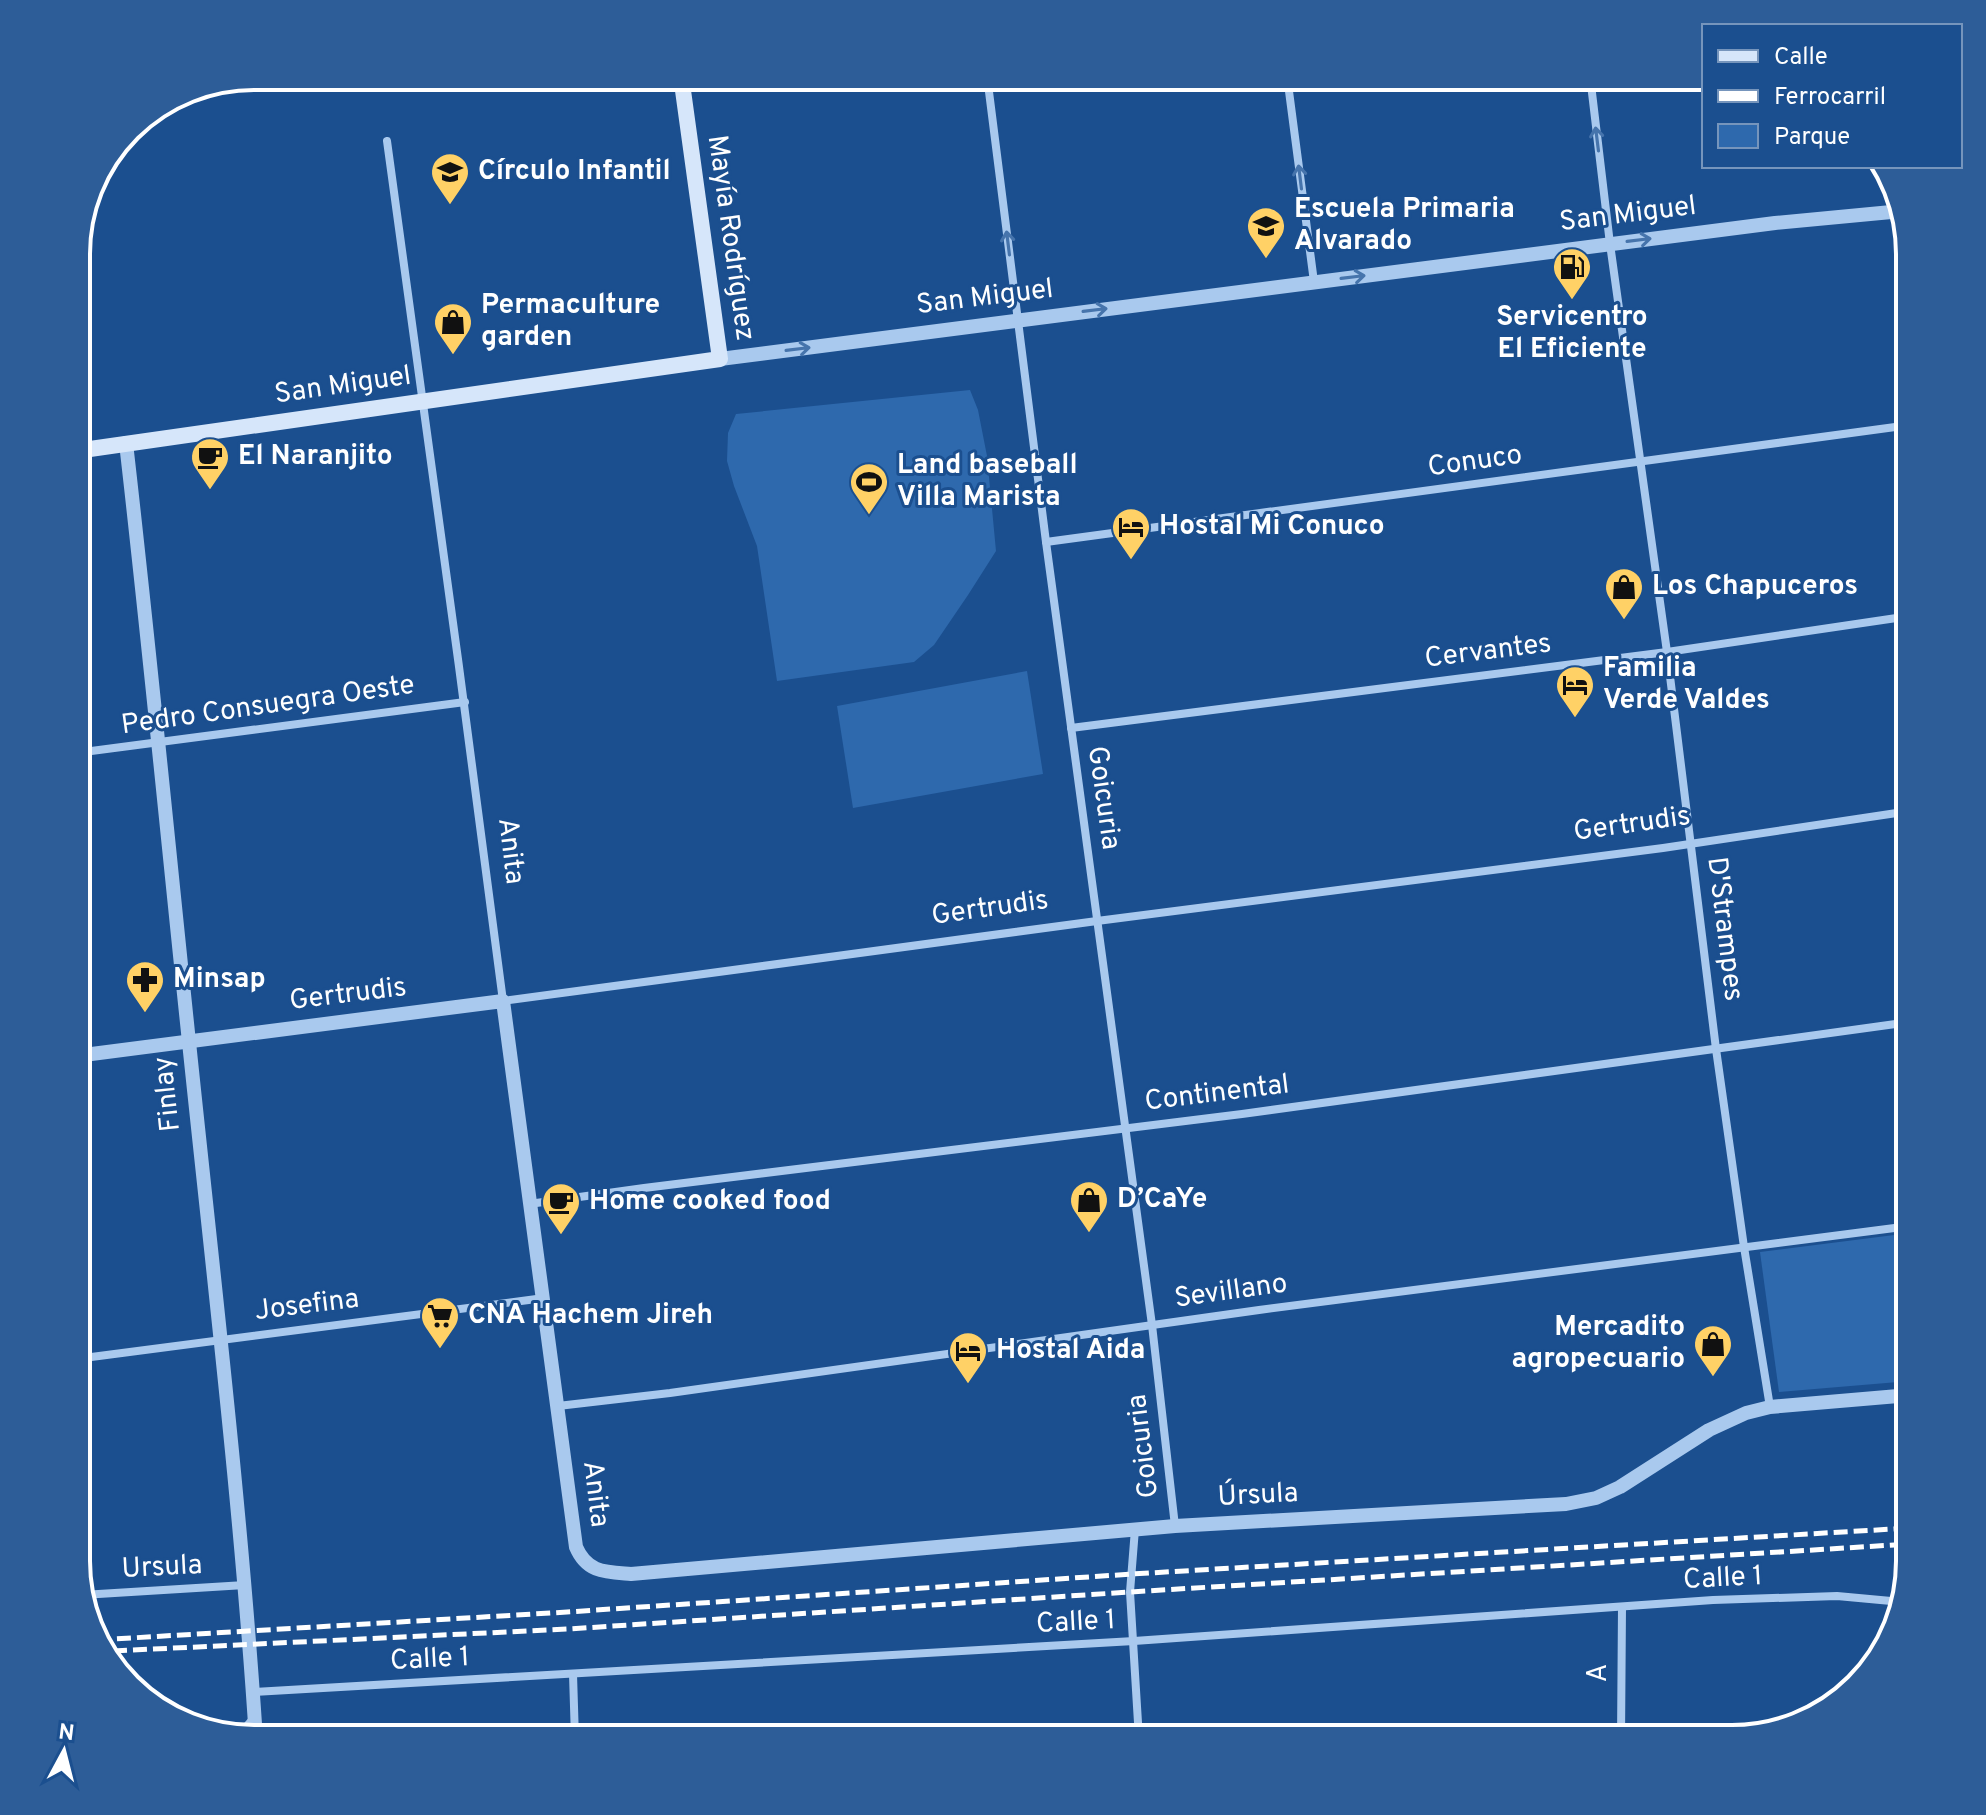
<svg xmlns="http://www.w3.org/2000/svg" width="1986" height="1815" font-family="Overpass,sans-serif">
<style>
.green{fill:#2e69ad}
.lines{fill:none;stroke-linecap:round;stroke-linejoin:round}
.minor{stroke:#a9c9ee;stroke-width:8}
.tertiary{stroke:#a9c9ee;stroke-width:14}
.secondary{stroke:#d6e6fa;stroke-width:16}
.rail{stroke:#fff;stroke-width:5;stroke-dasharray:14 6;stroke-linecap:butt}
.oneway{stroke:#4674ac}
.labels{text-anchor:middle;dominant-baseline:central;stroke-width:6;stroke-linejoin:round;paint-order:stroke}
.poi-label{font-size:28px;font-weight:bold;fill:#fff;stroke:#1b4f8f;text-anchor:start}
.street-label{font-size:28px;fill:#fff;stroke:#1b4f8f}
.rim{fill:none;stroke:#fff;stroke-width:4}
</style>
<rect width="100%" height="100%" fill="#1b4f8f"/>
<g class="green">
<polygon points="970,390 978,410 987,456 996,551 968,595 934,645 914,662 777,681 757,546 734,486 727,461 728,433 736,414"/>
<polygon points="1027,671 1043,774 853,808 837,706"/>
<polygon points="1910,1233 1910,1381 1779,1392 1760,1252"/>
</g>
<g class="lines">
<g class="minor">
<polyline points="987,76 1046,542 1152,1325 1175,1526"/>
<polyline points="1287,76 1314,282"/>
<polyline points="1590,76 1610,244 1667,652 1716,1049 1744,1247 1770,1407"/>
<path d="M 387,141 C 427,428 466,714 503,1001 L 1097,921 L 1663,848 L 1910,811"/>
<polyline points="1046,542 1910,425"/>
<polyline points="1071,728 1667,652 1910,616"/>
<polyline points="76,753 465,702"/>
<polyline points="529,1204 644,1188 1242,1114 1910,1022"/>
<polyline points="76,1359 544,1298"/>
<polyline points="558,1406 670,1393 1259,1310 1910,1226"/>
<polyline points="1135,1529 1130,1592 1139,1739"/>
<polyline points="82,1595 245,1585"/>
<polyline points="573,1674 575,1739"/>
<polyline points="253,1692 1134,1641 1713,1600 1837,1596 1902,1602"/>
<polyline points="238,1736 254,1718"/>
<polyline points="1621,1739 1622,1607"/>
</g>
<g class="tertiary">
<polyline points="720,359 1775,223 1902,211"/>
<path d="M 126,443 C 149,643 168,842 189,1042 C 213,1274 241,1506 256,1739"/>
<path d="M 76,1056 L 503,1001 L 576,1547 C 587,1573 606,1572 631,1574 L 1175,1526 L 1566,1504 L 1596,1498 L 1620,1487 L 1709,1430 L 1746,1413 L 1770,1407 L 1910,1395"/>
</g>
<polyline class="secondary" points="76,451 720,359 681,76"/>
<g class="rail">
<polyline points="97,1640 567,1612 1132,1574 1910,1528"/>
<polyline points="113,1651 568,1629 1130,1592 1910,1544"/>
</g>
</g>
<defs><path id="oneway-shaft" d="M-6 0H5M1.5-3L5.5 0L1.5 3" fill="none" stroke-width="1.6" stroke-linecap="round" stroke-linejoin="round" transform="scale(2)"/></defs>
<g class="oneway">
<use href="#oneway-shaft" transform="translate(1597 139) rotate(-97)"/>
<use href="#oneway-shaft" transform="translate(1300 177) rotate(-97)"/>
<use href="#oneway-shaft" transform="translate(1639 240) rotate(-7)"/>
<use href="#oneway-shaft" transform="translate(1008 243) rotate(-97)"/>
<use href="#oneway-shaft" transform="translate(1353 277) rotate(-7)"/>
<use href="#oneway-shaft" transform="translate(1095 310) rotate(-7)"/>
<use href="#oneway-shaft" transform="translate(798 349) rotate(-7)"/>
</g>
<defs>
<symbol id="school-pin" viewBox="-11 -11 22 30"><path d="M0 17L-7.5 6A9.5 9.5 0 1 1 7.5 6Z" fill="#ffd166" stroke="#1b4f8f"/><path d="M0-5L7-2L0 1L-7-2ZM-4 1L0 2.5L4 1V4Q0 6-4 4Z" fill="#111"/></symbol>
<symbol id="fuel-pin" viewBox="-11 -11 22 30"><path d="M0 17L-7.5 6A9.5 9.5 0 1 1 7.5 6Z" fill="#ffd166" stroke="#1b4f8f"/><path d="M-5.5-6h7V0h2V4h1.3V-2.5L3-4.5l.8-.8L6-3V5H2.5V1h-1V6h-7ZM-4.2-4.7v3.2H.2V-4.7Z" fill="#111"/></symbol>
<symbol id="shop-pin" viewBox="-11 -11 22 30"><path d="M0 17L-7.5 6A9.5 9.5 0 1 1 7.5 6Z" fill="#ffd166" stroke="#1b4f8f"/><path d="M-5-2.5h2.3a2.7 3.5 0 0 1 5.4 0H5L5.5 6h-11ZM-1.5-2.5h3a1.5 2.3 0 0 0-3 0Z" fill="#111"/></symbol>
<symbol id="cafe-pin" viewBox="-11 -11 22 30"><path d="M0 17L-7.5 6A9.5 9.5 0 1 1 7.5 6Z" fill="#ffd166" stroke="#1b4f8f"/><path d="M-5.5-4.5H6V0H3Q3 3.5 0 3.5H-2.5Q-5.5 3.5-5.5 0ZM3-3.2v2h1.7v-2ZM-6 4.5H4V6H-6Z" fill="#111"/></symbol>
<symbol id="stadium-pin" viewBox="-11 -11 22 30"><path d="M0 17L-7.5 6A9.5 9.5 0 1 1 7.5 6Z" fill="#ffd166" stroke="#1b4f8f"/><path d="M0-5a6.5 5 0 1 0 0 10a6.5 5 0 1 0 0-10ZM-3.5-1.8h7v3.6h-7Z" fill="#111"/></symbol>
<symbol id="hotel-pin" viewBox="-11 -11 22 30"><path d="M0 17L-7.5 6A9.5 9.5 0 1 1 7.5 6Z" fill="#ffd166" stroke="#1b4f8f"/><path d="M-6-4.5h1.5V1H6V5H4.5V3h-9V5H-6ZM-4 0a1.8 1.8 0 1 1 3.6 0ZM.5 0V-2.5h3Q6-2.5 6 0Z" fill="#111"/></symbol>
<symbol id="pharmacy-pin" viewBox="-11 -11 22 30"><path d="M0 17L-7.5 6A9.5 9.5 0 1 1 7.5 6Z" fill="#ffd166" stroke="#1b4f8f"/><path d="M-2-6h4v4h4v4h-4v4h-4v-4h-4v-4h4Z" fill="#111"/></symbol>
<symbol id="supermarket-pin" viewBox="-11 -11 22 30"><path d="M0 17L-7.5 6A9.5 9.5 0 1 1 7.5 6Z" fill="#ffd166" stroke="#1b4f8f"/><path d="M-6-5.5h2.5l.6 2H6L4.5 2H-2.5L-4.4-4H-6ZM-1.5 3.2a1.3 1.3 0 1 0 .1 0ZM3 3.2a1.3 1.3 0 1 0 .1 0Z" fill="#111"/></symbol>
</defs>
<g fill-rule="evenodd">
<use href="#school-pin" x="428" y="150" width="44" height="60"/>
<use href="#school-pin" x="1244" y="204" width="44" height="60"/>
<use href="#fuel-pin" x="1550" y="245" width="44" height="60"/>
<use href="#shop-pin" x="431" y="300" width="44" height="60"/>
<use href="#cafe-pin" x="188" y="435" width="44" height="60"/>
<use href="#stadium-pin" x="847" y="460" width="44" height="60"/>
<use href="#hotel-pin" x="1109" y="505" width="44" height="60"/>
<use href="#shop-pin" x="1602" y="565" width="44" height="60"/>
<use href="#hotel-pin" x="1553" y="663" width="44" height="60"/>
<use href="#pharmacy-pin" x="123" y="958" width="44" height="60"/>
<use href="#shop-pin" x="1067" y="1178" width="44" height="60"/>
<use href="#cafe-pin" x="539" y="1180" width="44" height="60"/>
<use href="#supermarket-pin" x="418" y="1294" width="44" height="60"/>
<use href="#shop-pin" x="1691" y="1322" width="44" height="60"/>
<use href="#hotel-pin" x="946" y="1329" width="44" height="60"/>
</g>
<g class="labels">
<g class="poi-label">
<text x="478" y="172">Círculo Infantil</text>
<text x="1294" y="210">Escuela Primaria<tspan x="1294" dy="32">Alvarado</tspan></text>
<text x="481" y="306">Permaculture<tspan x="481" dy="32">garden</tspan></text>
<text x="1572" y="318" text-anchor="middle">Servicentro<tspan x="1572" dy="32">El Eficiente</tspan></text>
<text x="238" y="457">El Naranjito</text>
<text x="897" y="466">Land baseball<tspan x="897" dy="32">Villa Marista</tspan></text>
<text x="1159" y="527">Hostal Mi Conuco</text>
<text x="1652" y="587">Los Chapuceros</text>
<text x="1603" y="669">Familia<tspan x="1603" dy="32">Verde Valdes</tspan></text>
<text x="173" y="980">Minsap</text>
<text x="1117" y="1200">D’CaYe</text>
<text x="589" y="1202">Home cooked food</text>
<text x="468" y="1316">CNA Hachem Jireh</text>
<text x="1685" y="1328" text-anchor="end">Mercadito<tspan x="1685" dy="32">agropecuario</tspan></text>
<text x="996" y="1351">Hostal Aida</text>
</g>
<g class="street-label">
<text transform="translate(1628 215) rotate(-7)">San Miguel</text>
<text transform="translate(730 238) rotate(82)">Mayía Rodríguez</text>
<text transform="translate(985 298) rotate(-7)">San Miguel</text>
<text transform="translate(343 386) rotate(-8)">San Miguel</text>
<text transform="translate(1475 462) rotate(-8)">Conuco</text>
<text transform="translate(1488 652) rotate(-7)">Cervantes</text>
<text transform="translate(268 706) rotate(-8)">Pedro Consuegra Oeste</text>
<text transform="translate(1103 798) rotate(82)">Goicuria</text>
<text transform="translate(1632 825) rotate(-8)">Gertrudis</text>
<text transform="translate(510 851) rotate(83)">Anita</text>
<text transform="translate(990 909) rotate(-8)">Gertrudis</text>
<text transform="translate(1724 929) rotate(83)">D'Strampes</text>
<text transform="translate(348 995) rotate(-7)">Gertrudis</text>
<text transform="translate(168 1094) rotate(-96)">Finlay</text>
<text transform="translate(1217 1094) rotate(-7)">Continental</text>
<text transform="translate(1231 1292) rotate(-8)">Sevillano</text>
<text transform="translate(307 1306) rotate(-7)">Josefina</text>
<text transform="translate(1144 1446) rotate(-97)">Goicuria</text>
<text transform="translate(595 1494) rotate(83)">Anita</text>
<text transform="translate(1258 1496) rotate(-3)">Úrsula</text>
<text transform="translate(162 1568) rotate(-3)">Ursula</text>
<text transform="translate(1723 1579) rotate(-3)">Calle 1</text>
<text transform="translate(1076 1623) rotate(-3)">Calle 1</text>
<text transform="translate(430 1660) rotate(-3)">Calle 1</text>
<text transform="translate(1599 1673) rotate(-90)">A</text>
</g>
</g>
<path d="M0 0H1986V1815H0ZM254 90H1732A164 164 0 0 1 1896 254V1561A164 164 0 0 1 1732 1725H254A164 164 0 0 1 90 1561V254A164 164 0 0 1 254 90Z" fill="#2d5d98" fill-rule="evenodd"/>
<path class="rim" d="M254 90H1732A164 164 0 0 1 1896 254V1561A164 164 0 0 1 1732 1725H254A164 164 0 0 1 90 1561V254A164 164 0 0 1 254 90Z"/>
<rect x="1702" y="24" width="260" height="144" fill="#1b4f8f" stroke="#7695bc" stroke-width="2"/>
<rect x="1718" y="50" width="40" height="12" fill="#d6e6fa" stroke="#7695bc" stroke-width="2"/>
<text x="1774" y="64" font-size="24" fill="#ffffff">Calle</text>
<rect x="1718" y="90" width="40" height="12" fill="#ffffff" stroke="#7695bc" stroke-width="2"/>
<text x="1774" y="104" font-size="24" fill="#ffffff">Ferrocarril</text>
<rect x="1718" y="124" width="40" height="24" fill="#2e69ad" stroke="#7695bc" stroke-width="2"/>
<text x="1774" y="144" font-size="24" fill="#ffffff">Parque</text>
<g transform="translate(64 1751) rotate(7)" stroke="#1b4f8f" stroke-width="6" paint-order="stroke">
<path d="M0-6L14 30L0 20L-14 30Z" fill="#ffffff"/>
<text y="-12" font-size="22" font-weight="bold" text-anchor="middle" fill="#ffffff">N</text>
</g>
</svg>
